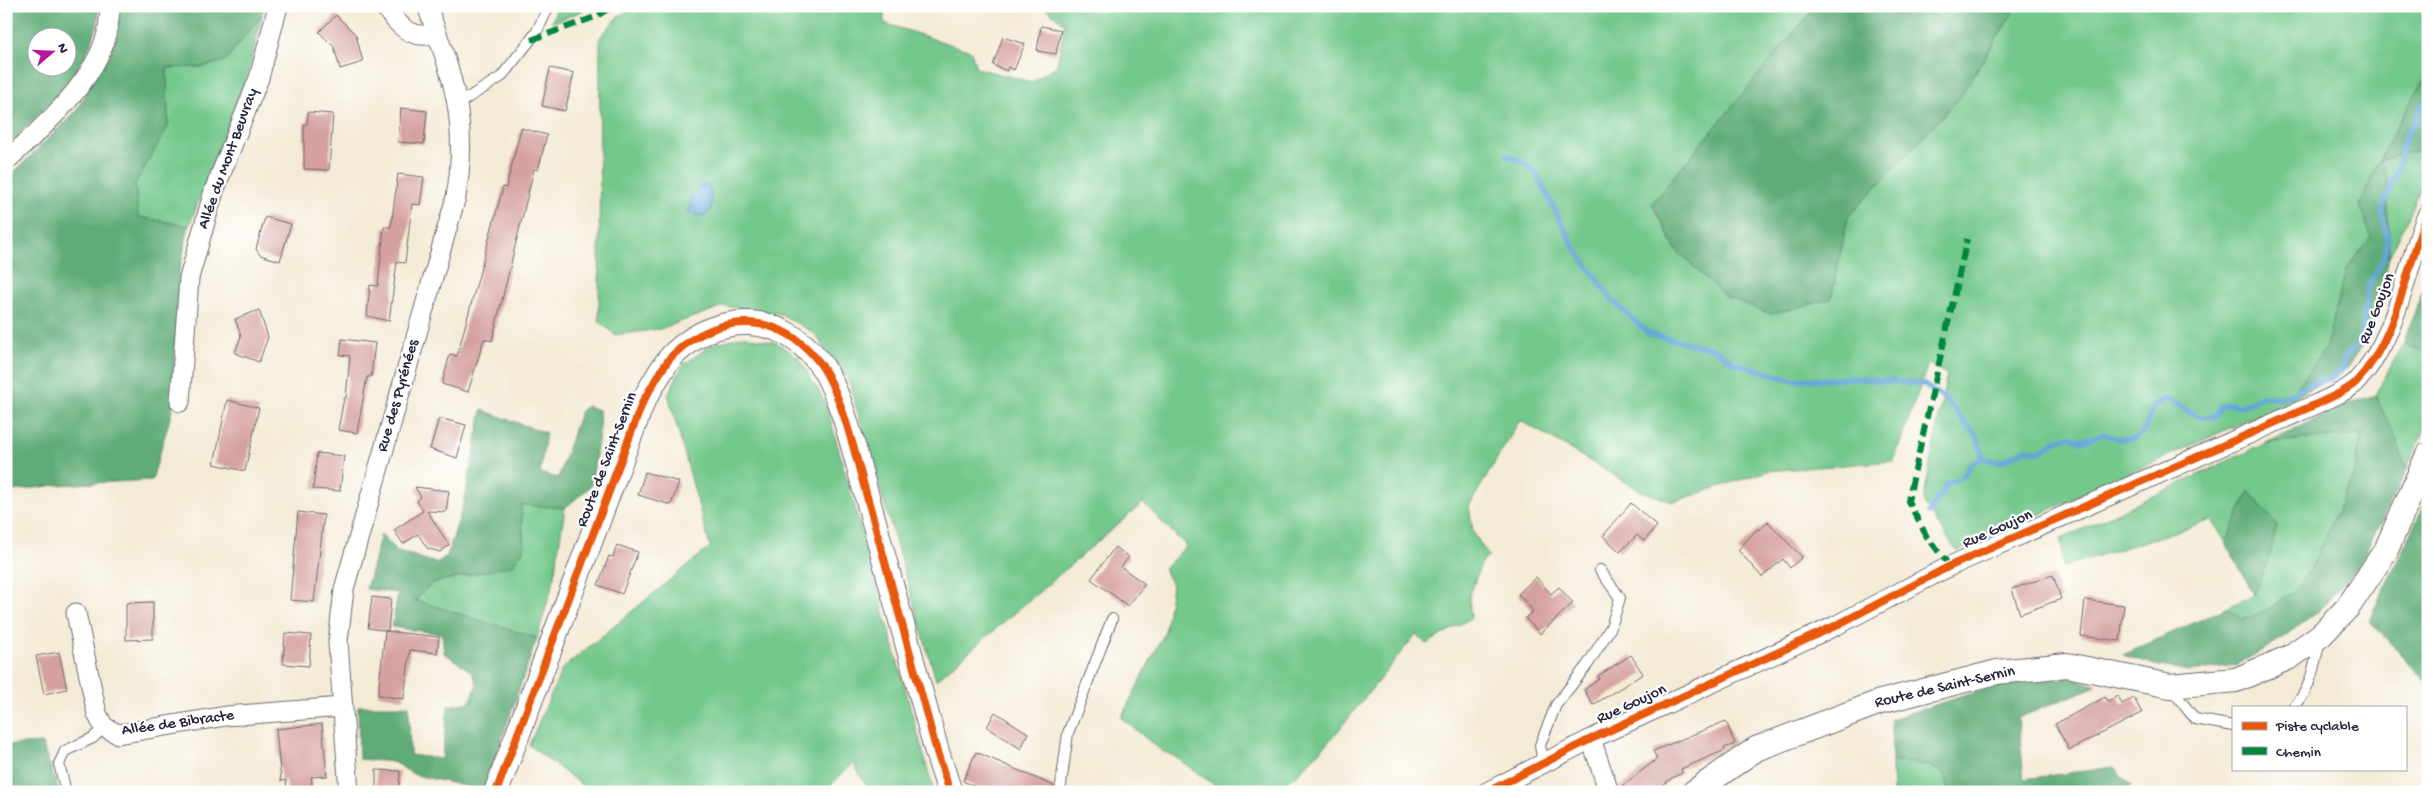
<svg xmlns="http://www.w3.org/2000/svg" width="2434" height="798" font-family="'Gochi Hand',sans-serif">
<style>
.green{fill:#73c88b;stroke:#4a7563}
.forest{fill:#5eac77;stroke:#406759;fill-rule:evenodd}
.water{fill:#63a6d7;stroke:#426489}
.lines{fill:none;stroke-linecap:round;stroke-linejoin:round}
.stream{stroke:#63a6d7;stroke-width:5.5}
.building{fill:#d5a19e}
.service-casing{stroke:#6c6871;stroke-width:12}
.minor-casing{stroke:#6c6871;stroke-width:21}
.tertiary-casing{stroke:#6c6871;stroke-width:26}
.service{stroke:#fff;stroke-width:10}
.minor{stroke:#fff;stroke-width:19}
.tertiary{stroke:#fff;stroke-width:24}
.quiet{stroke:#00873e;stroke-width:6;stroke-dasharray:12 6;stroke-linecap:butt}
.cycleway-casing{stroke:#fff;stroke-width:11}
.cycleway{stroke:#e8590c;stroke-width:8}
.labels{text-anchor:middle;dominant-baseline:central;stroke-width:4.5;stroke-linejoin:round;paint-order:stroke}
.street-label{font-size:16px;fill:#22223b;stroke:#fff}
</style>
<rect width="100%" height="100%" fill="#fff"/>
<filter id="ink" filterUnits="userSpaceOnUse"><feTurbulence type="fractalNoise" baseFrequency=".02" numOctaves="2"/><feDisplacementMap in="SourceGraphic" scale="10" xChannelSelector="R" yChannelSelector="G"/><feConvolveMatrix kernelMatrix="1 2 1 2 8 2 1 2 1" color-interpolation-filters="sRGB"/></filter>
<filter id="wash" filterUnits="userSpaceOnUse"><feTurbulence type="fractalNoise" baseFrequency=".0096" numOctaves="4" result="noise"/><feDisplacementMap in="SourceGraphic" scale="20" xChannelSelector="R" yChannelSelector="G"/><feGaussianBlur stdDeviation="1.12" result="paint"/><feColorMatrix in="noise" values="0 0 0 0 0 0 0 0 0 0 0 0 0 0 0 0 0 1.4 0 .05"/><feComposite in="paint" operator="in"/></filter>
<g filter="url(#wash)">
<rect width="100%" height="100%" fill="#f4ebd6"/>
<g class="green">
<polygon points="557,6 594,6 552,23"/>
<polygon points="638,6 884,6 884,23 971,51 976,68 1032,82 1057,65 1065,24 1043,6 1816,6 1652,203 1676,250 1726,297 1771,314 1831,299 1848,217 1960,97 2017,6 2428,6 2428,74 2399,121 2380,159 2428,148 2428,170 2406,223 2389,257 2387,177 2379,160 2360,205 2371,237 2346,270 2326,347 2287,402 1957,552 1923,502 1947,374 1928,364 1894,461 1767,471 1673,502 1641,491 1520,420 1469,506 1473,532 1489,557 1482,561 1469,598 1471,618 1426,644 1416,634 1334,736 1298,774 1276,790 1224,792 1174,756 1162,751 1121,718 1165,632 1172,585 1164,569 1186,546 1143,503 936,680 849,382 814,333 781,314 724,306 660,329 615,335 599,321 600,37 619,16"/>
<polygon points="262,15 249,71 189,226 138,217 135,184 168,126 167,68 202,67 225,61"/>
<polygon points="743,336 777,343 799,358 826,404 934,792 870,792 853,763 824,792 591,792 529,745 562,669 710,547 668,394 683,365 711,345"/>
<polygon points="2403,344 2428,352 2428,420 2407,470 2396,438 2375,395"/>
<polygon points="2362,433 2353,476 2312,567 2295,590 2272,607 2244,620 2226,608 2254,595 2249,492 2226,543 2212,520 2063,567 2061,539 2266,443"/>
<polygon points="521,504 565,508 553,583 537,638 415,601 432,583 513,565 524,548"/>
<polygon points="1892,761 1928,765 1944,774 1948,792 1893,792"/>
</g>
<g class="forest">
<path d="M 6,6 L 99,6 C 99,63 42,109 6,148 ZM 38,38 L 68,38 L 68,68 L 38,68 Z"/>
<polygon points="122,6 264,6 262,15 225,61 202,67 167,68 168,126 135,184 138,217 189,226 179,273 172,411 152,480 56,485 6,492 6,180 77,110 114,42"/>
<polygon points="1816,6 2017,6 1960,97 1848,217 1831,299 1771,314 1726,297 1676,250 1652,203"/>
<path d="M 2428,74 L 2428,148 L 2380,160 L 2387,177 L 2389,257 L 2380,304 L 2367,339 L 2347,368 L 2287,402 L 2326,347 L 2346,270 L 2371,237 L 2360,205 C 2379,159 2401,116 2428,74 Z"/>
<polygon points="2428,275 2428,352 2403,344"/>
<polygon points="2375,395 2396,438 2407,470 2358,567 2317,613 2276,642 2237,665 2190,671 2159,666 2123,655 2226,608 2244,620 2272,607 2295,590 2312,567 2353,476 2362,434 2266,443 2350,403"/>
<polygon points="586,406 599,410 600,428 591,486 565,508 521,505 524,548 513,565 432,583 415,600 537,638 484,790 415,775 393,762 359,759 358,706 409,706 410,755 442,759 448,706 470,702 477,684 472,672 444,653 442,634 392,627 398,593 366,589 381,534 396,550 436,563 447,556 464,503 482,410 546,433 540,473 558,478 580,412"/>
<polygon points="2249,491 2277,525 2271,552 2254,595 2226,543"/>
<polygon points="2428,497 2428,684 2369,620"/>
<polygon points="2073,677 2096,686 2018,718 2024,779 2114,767 2131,787 2113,792 1948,792 1944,774 1928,765 1892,761 1891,719 1998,685"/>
<polygon points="42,743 59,792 6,792 6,745"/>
</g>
<path class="water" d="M 708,184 L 711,192 L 711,210 L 704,216 L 688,214 C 690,200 692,186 708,184 Z"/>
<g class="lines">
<g class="stream">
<polyline points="1507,155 1525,163 1536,173 1574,247 1612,300 1649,334 1717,350 1734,363 1793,380 1851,378 1923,384 1946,400 1978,438 1983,458"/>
<path d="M 1929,513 L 1947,484 L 1965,475 L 1970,464 L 1983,458 L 2000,462 L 2027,449 L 2040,452 L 2056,441 L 2070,436 L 2080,441 L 2104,434 L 2119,439 L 2133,439 L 2143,432 L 2154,405 L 2164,399 C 2188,404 2188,422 2216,416 L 2221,406 L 2229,404 L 2240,407 L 2262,396 L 2282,398 L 2312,383 L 2330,379 L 2341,371 L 2345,355 L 2357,347 L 2361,340 L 2368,286 L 2384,257 L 2387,241 L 2382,209 L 2396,173 L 2406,134 L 2415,122 L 2422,104 L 2428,100"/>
</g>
</g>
<g id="blocks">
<g class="building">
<polygon points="336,15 356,35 363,62 340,69 334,47 319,32"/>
<polygon points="1041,26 1061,30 1056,54 1037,51"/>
<polygon points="1003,37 1025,44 1014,70 1008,67 1007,71 993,65"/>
<polygon points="550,68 574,73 565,111 542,106"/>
<polygon points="401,108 427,111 424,144 398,142"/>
<polygon points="308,112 333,114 329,170 304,169 304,124 307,124"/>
<polygon points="521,128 547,135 538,170 534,169 492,341 484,339 468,392 442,384 450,354 457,356 503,187 506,188"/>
<polygon points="398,174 424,177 420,205 412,204 405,263 397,262 389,321 367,316 370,285 378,286 384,227 391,227"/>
<polygon points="265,217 291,224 280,261 260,255 256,249"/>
<polygon points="259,310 268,337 259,362 235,353 241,336 235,319"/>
<polygon points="342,339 375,343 371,377 367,377 357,433 338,430 344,398 346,398 350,356 340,355"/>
<polygon points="227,400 259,408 245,471 214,464"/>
<polygon points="439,418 466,425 457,458 430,449"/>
<polygon points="317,453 344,456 340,491 313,489"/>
<polygon points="645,472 679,482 671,505 638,495"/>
<polygon points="415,487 449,491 446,512 427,511 449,545 440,552 427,548 418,534 403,544 394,530 423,511 417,501 421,497"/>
<polygon points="1631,503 1657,526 1644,541 1637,535 1620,552 1603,536"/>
<polygon points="298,512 324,515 314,602 290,600"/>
<polygon points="1768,522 1802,557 1790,568 1783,559 1762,577 1738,550 1758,528 1759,530"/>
<polygon points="617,545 638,552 622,594 598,585 609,556 613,557"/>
<polygon points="1115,547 1129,557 1121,567 1145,584 1128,606 1091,579"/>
<polygon points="2053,575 2061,599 2020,614 2012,589"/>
<polygon points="1536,577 1551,594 1559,587 1573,603 1540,634 1525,618 1533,611 1518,594"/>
<polygon points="372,597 391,599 388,631 368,628"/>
<polygon points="2085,600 2124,605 2120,641 2081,636"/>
<polygon points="153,602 153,639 126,640 126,603"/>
<polygon points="385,631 439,637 437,653 410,650 404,699 378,695"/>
<polygon points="285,633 311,635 309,666 283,664"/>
<polygon points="59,652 67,689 44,694 36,656"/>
<polygon points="1631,655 1643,674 1593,705 1584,690 1599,679 1598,676"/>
<polygon points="2118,696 2122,704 2134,698 2142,713 2069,750 2055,724 2105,697 2107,701"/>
<polygon points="995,712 1028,733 1021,749 987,727"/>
<polygon points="1726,721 1735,744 1724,748 1725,750 1681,769 1682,773 1672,778 1654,792 1620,792 1619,788 1657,759 1653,751"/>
<polygon points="322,724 327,776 311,777 313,792 287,792 286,780 281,781 276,729"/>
<polygon points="976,752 1054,786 1053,792 988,792 963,781"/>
<polygon points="376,770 400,771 399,792 376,792"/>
</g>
</g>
</g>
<g filter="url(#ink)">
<use href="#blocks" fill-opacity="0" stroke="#6c6871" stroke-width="1"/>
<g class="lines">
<defs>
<g id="service">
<polyline points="458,104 501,77 536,33 549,6"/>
<polyline points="2170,687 2195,719 2233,726"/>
<path d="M 2293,707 C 2311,692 2315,661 2320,639"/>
<polyline points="1543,764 1540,745 1556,705 1588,664 1611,627 1620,598 1600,570"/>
<polyline points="66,792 59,764 65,751 93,738 104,727"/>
<polyline points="1060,792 1068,733 1112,619"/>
</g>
<g id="minor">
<path d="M 385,6 C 398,26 412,41 437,33"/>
<path d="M 6,161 C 42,128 95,82 107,33 C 109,24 109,15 111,6"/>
<polyline points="180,402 189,278 214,191 259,78 278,6"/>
<polyline points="76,613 97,714 104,727 118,734 226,716 342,707"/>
<polyline points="1591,739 1609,792"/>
<path d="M 349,792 L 338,642 L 344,589 L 456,197 C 469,121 453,77 427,6"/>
<path d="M 1487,792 L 1591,739 L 1835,626 L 1950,566 L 2319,403 C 2331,397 2347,391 2356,382 C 2399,337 2405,268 2428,213"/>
</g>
<g id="tertiary">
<path d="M 496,792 L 643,401 C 653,386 662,365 675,353 C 720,311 780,312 819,362 C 842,392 857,463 868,500 C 891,584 914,668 937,752 L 950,792"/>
<polyline points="1694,792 1756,749 1880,702 1997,672 2067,665 2170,686 2236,680 2290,657 2321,635 2348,607 2386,550 2428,455"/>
</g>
</defs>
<use href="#service" class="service-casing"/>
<use href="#minor" class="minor-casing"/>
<use href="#tertiary" class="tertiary-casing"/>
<use href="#service" class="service"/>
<use href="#minor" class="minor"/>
<use href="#tertiary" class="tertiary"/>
<g class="quiet">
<polyline points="531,40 595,17 613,6"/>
<polyline points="1950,566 1927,537 1908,501 1967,239"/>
</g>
<defs>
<g id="cycleway">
<path d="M 496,792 L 643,401 C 653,386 662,365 675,353 C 720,311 780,312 819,362 C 842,392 857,463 868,500 C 891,584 914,668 937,752 L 950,792"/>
<path d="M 1487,792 L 1591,739 L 1835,626 L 1950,566 L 2319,403 C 2331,397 2347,391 2356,382 C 2399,337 2405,268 2428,213"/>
</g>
</defs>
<use href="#cycleway" class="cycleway-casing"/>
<use href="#cycleway" class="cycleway"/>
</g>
</g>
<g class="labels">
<g class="street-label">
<text transform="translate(229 159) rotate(-70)">Allée du Mont Beuvray</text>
<text transform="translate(2378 309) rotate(-69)">Rue Goujon</text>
<text transform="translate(399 396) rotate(-74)">Rue des Pyrénées</text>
<text transform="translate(608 460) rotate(-69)">Route de Saint-Sernin</text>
<text transform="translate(1998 530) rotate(-24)">Rue Goujon</text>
<text transform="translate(1945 688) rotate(-13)">Route de Saint-Sernin</text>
<text transform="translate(1632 705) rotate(-25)">Rue Goujon</text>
<text transform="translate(178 724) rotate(-8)">Allée de Bibracte</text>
</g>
</g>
<rect width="2434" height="798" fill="none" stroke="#fff" stroke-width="25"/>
<rect x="2232" y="706" width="175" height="65" fill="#ffffff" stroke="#a7a7b1"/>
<rect x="2242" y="722" width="25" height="8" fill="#e8590c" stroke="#a7a7b1"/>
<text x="2276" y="730" font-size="15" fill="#22223b">Piste cyclable</text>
<rect x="2242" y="747" width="25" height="8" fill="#00873e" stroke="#a7a7b1"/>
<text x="2276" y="756" font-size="15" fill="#22223b">Chemin</text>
<g transform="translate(52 52) rotate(71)"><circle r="24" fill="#ffffff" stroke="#a7a7b1"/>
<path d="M0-4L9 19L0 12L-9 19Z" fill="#b5179e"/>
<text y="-8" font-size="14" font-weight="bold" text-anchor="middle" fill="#22223b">N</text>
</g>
</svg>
